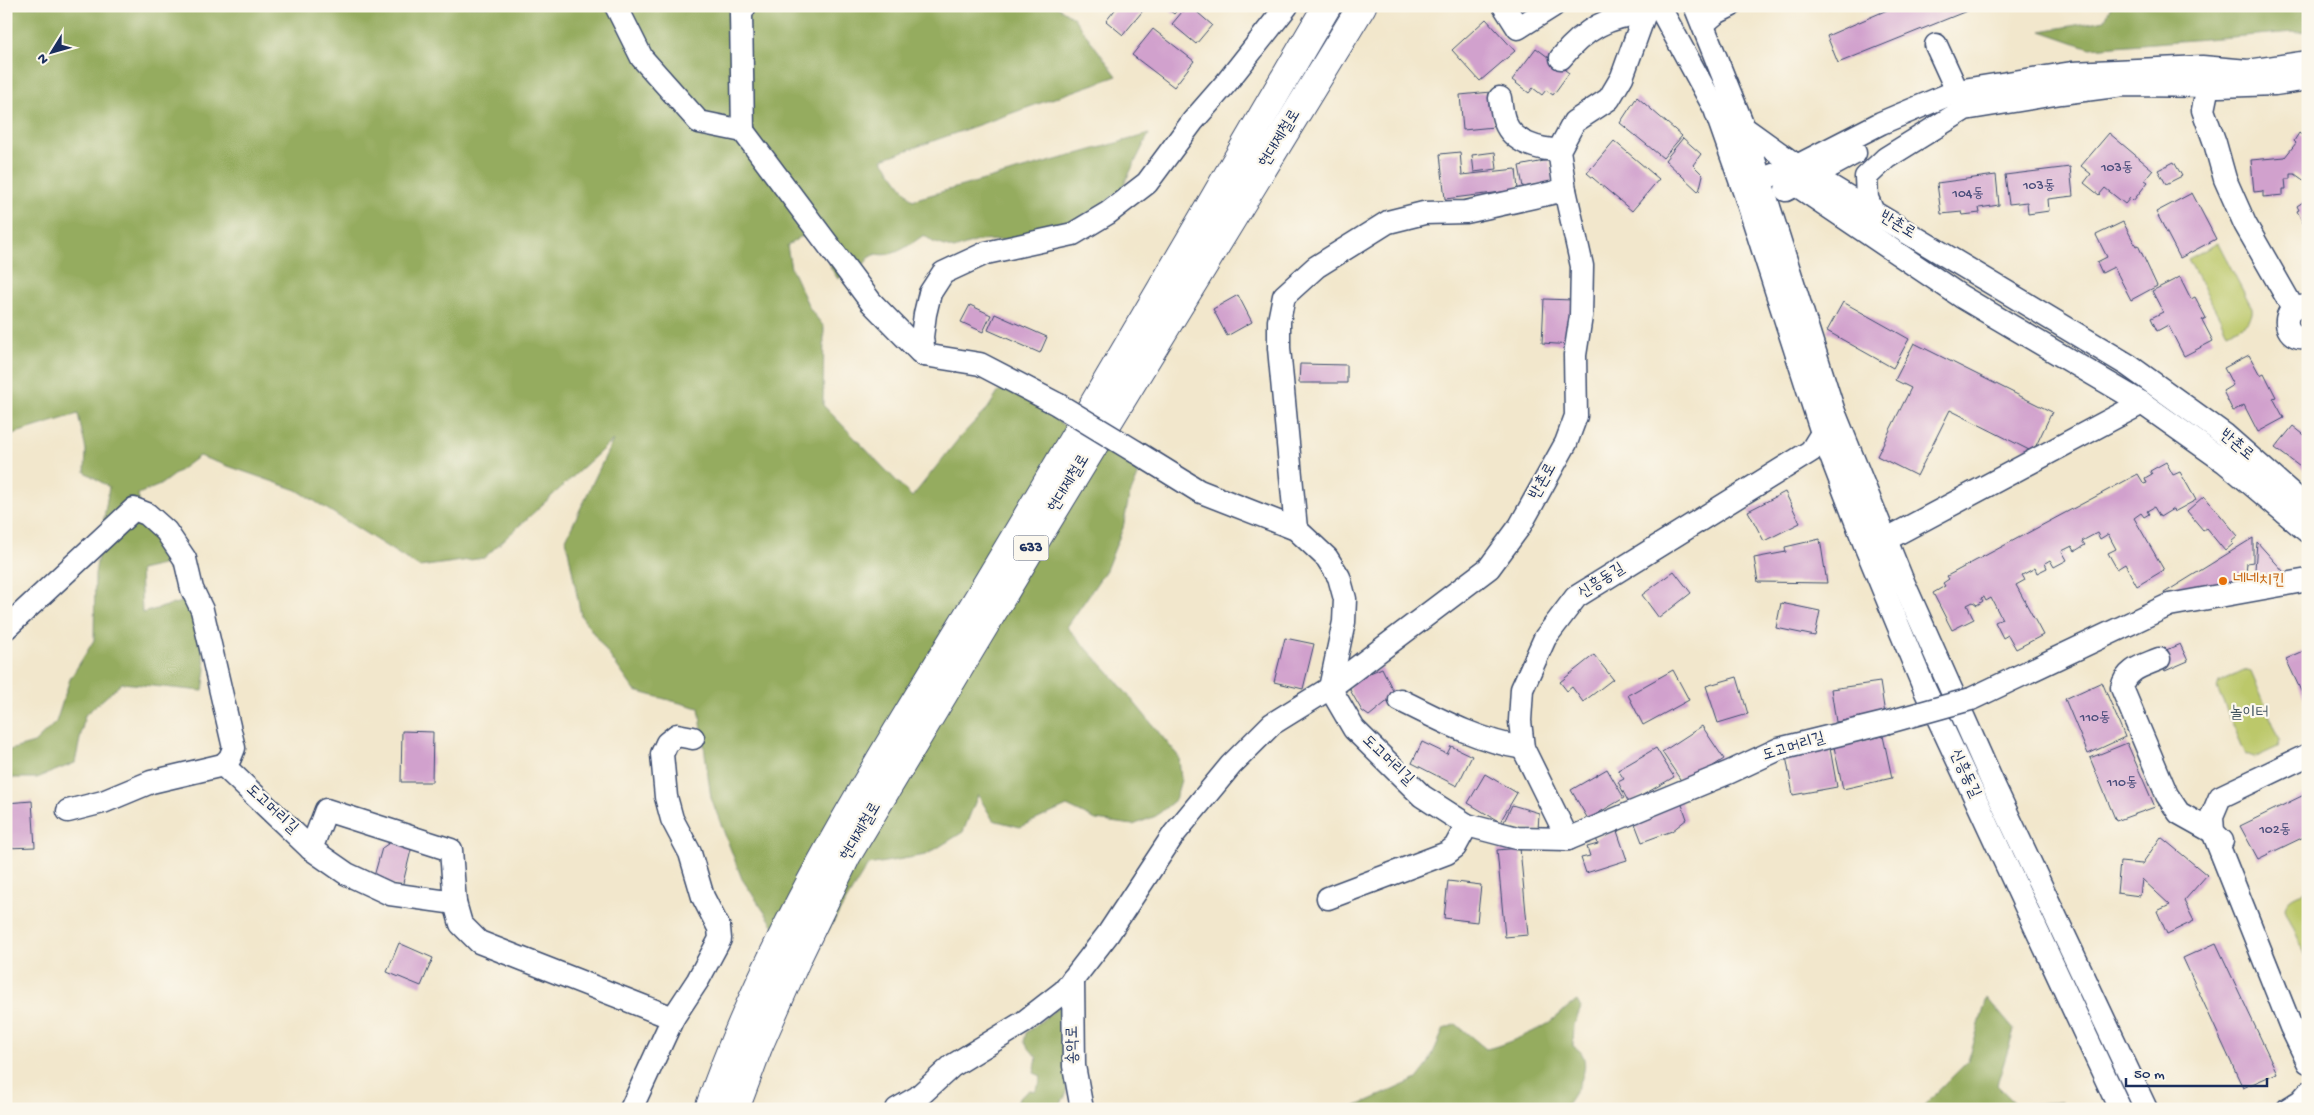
<svg xmlns="http://www.w3.org/2000/svg" width="2314" height="1115" font-family="'Gochi Hand','Poor Story',sans-serif">
<style>
.green{fill:#bcc86a;stroke:#6c7c64}
.forest{fill:#95ac5e;stroke:#586e5e}
.building{fill:#d1a1cd}
.lines{fill:none;stroke-linecap:round;stroke-linejoin:round}
.minor-casing{stroke:#3b4b6e;stroke-width:25}
.highway-casing{stroke:#3b4b6e;stroke-width:30}
.minor{stroke:#fff;stroke-width:22}
.highway{stroke:#fff;stroke-width:28}
.minor-bridge-casing{stroke:#3b4b6e;stroke-width:25;stroke-linecap:butt}
.minor-bridge{stroke:#fff;stroke-width:22}
.food-dot{fill:#e8710a;stroke:#fbf7ec;stroke-width:2}
.labels{text-anchor:middle;dominant-baseline:central;stroke-width:4.5;stroke-linejoin:round;paint-order:stroke}
.number-label{font-size:14px;fill:#484c7a}
.shield{fill:#fbf7ec;stroke:#5e6b89;stroke-width:1}
.shield-label{font-size:15px;font-weight:bold;fill:#1b2f5e}
.street-label{font-size:16px;fill:#1b2f5e;stroke:#fbf7ec}
.food-label{font-size:16px;fill:#c56008;stroke:#fbf7ec;text-anchor:start}
.park-label{font-size:16px;fill:#435561;stroke:#fbf7ec}
</style>
<rect width="100%" height="100%" fill="#fbf7ec"/>
<filter id="ink" filterUnits="userSpaceOnUse"><feTurbulence type="fractalNoise" baseFrequency=".02" numOctaves="2"/><feDisplacementMap in="SourceGraphic" scale="10" xChannelSelector="R" yChannelSelector="G"/><feConvolveMatrix kernelMatrix="1 2 1 2 8 2 1 2 1" color-interpolation-filters="sRGB"/></filter>
<filter id="wash" filterUnits="userSpaceOnUse"><feTurbulence type="fractalNoise" baseFrequency=".0096" numOctaves="4" result="noise"/><feDisplacementMap in="SourceGraphic" scale="20" xChannelSelector="R" yChannelSelector="G"/><feGaussianBlur stdDeviation="1.12" result="paint"/><feColorMatrix in="noise" values="0 0 0 0 0 0 0 0 0 0 0 0 0 0 0 0 0 1.4 0 .05"/><feComposite in="paint" operator="in"/></filter>
<g filter="url(#wash)">
<rect width="100%" height="100%" fill="#f2e7cc"/>
<g class="green">
<path d="M 2218,243 L 2252,308 C 2254,323 2238,327 2227,332 L 2188,259 Z"/>
<polygon points="2244,670 2251,672 2280,740 2278,747 2254,758 2246,755 2217,688 2219,682"/>
<path d="M 2308,890 L 2308,961 L 2285,909 C 2285,897 2298,894 2308,890 Z"/>
</g>
<g class="forest">
<path d="M 6,6 L 1056,6 L 1073,17 L 1117,76 L 882,159 L 912,200 L 1149,134 L 1122,188 L 1107,201 L 1073,222 L 1028,239 L 977,241 L 954,249 L 933,242 L 924,235 C 909,245 894,258 876,254 L 869,258 L 861,268 L 850,271 L 838,279 L 831,268 L 829,256 L 813,235 L 800,237 L 787,246 L 791,268 L 810,309 L 824,327 L 823,405 L 912,497 L 960,437 L 988,408 L 999,391 L 1008,388 L 1049,412 L 1060,423 L 1135,467 L 1138,476 L 1129,497 L 1123,528 L 1106,570 L 1067,627 L 1114,678 L 1179,757 L 1181,780 L 1175,800 L 1156,816 L 1133,825 L 1096,820 L 1067,806 L 1020,827 L 993,820 L 978,795 L 963,832 L 926,855 L 868,865 L 826,934 L 784,941 L 742,879 L 711,798 L 699,708 L 635,691 L 581,616 L 566,539 L 613,440 L 484,558 L 419,567 L 297,490 L 199,456 L 160,485 L 138,494 L 143,524 L 173,558 L 162,565 L 140,570 L 142,613 L 192,599 L 206,669 L 203,691 L 122,683 L 85,715 L 75,763 L 37,778 L 6,778 L 6,751 L 34,743 L 56,722 L 70,679 L 94,640 L 95,574 L 109,487 L 85,472 L 86,450 L 78,414 L 6,436 Z"/>
<polygon points="2111,6 2308,6 2308,31 2090,48 2041,31 2105,20"/>
<polygon points="1987,998 2014,1030 1997,1085 2017,1105 2061,1102 2064,1109 1920,1109 1968,1061"/>
<path d="M 1577,1001 L 1581,1008 L 1574,1025 L 1573,1046 C 1576,1048 1581,1051 1582,1054 C 1591,1070 1575,1093 1566,1106 L 1554,1105 L 1555,1109 L 1350,1109 L 1417,1079 L 1427,1066 L 1444,1029 L 1456,1024 L 1486,1049 C 1499,1047 1537,1031 1549,1023 C 1559,1016 1566,1007 1577,1001 Z"/>
<polygon points="1060,1006 1065,1013 1068,1081 1065,1097 1056,1109 1016,1109 1019,1098 1030,1090 1035,1091 1039,1085 1041,1076 1034,1073 1037,1058 1024,1042 1026,1033"/>
</g>
<g id="blocks">
<g class="building">
<polygon points="1118,6 1146,7 1123,35 1106,21"/>
<polygon points="1164,6 1181,6 1174,14"/>
<polygon points="1187,6 1190,6 1212,25 1196,44 1172,24"/>
<polygon points="1885,6 1979,6 1838,63 1827,36 1887,10"/>
<polygon points="1486,19 1515,51 1480,81 1452,50"/>
<polygon points="1153,29 1194,61 1174,87 1132,55"/>
<polygon points="1536,48 1569,73 1553,95 1546,90 1542,95 1533,88 1529,93 1512,80"/>
<polygon points="1491,92 1494,127 1463,130 1460,95"/>
<polygon points="1637,97 1682,136 1663,158 1620,123"/>
<polygon points="2308,129 2308,226 2305,222 2303,223 2297,211 2299,210 2297,206 2306,200 2303,197 2308,195 2306,182 2295,174 2291,174 2291,179 2285,179 2286,189 2283,189 2283,195 2263,197 2263,191 2254,192 2251,160 2285,157 2296,143 2294,141 2299,133 2303,136"/>
<polygon points="2109,133 2153,170 2145,180 2148,182 2133,201 2130,198 2125,204 2105,188 2099,195 2084,183 2091,174 2081,166"/>
<polygon points="1683,138 1701,154 1693,165 1703,175 1699,192 1665,160"/>
<polygon points="1614,141 1659,179 1632,211 1587,173"/>
<polygon points="1460,152 1462,175 1516,169 1518,190 1445,199 1440,154"/>
<polygon points="1495,152 1497,169 1474,172 1472,155"/>
<polygon points="1549,160 1553,182 1523,187 1519,166"/>
<polygon points="2174,162 2182,176 2166,184 2158,170"/>
<polygon points="2070,167 2073,196 2048,199 2049,211 2028,214 2027,202 2009,204 2005,175"/>
<polygon points="1996,175 1999,205 1979,208 1980,213 1963,215 1962,212 1941,214 1937,183"/>
<polygon points="2192,193 2216,239 2180,258 2156,212"/>
<polygon points="2123,222 2136,246 2138,245 2157,286 2131,300 2114,267 2102,273 2097,262 2107,257 2096,235"/>
<polygon points="2180,277 2191,299 2195,297 2206,318 2202,320 2213,341 2184,356 2168,325 2157,331 2151,318 2163,312 2152,291"/>
<polygon points="1238,295 1252,322 1227,336 1213,309"/>
<polygon points="1544,299 1573,300 1571,345 1542,343"/>
<polygon points="1843,302 1909,339 1893,368 1827,331"/>
<polygon points="970,305 991,315 983,332 961,322"/>
<polygon points="995,314 1047,337 1040,353 988,330"/>
<polygon points="1914,343 2052,412 2033,452 1950,410 1917,476 1877,456 1911,388 1895,380"/>
<polygon points="2249,355 2260,375 2264,373 2276,397 2273,398 2284,418 2258,432 2244,405 2233,411 2223,391 2233,385 2224,368"/>
<polygon points="1300,364 1347,365 1347,383 1299,383"/>
<polygon points="2293,426 2308,438 2308,473 2275,448"/>
<polygon points="2166,462 2173,475 2180,472 2196,500 2174,512 2173,509 2160,517 2154,507 2147,511 2149,514 2144,517 2141,513 2134,518 2164,570 2137,586 2125,564 2117,569 2108,553 2116,549 2108,534 2100,539 2097,533 2082,541 2085,545 2075,551 2072,546 2062,551 2067,560 2054,567 2050,560 2045,563 2047,568 2037,573 2035,568 2022,575 2025,580 2016,585 2043,635 2016,649 2008,635 2003,638 1995,622 2002,619 1991,598 1986,601 1984,597 1981,598 1983,601 1977,605 1973,602 1967,605 1974,619 1952,630 1933,593 1945,586 1943,583 1949,579 1947,576 2138,474 2144,484 2147,483 2145,478 2152,474 2150,471"/>
<polygon points="1785,492 1800,523 1764,541 1748,511"/>
<polygon points="2204,496 2238,536 2231,542 2233,544 2225,551 2206,528 2203,530 2187,511"/>
<polygon points="2253,538 2253,562 2247,563 2245,586 2168,599 2164,593"/>
<polygon points="1820,539 1827,583 1758,582 1754,558 1786,552 1785,547"/>
<polygon points="2257,542 2284,572 2281,582 2254,584"/>
<polygon points="1674,571 1691,593 1659,618 1642,595"/>
<polygon points="1781,603 1820,611 1815,636 1776,628"/>
<polygon points="1285,638 1314,644 1303,689 1274,682"/>
<polygon points="2180,644 2188,661 2165,671 2157,654"/>
<polygon points="2308,649 2308,706 2286,659"/>
<polygon points="1594,655 1613,679 1583,702 1572,687 1567,691 1560,682"/>
<polygon points="1382,668 1395,695 1369,716 1362,711 1350,690 1351,681"/>
<polygon points="1673,670 1689,700 1643,725 1628,695"/>
<polygon points="1737,677 1748,714 1718,723 1706,686"/>
<polygon points="1880,682 1885,714 1836,722 1831,689"/>
<polygon points="2102,682 2125,737 2088,754 2065,699"/>
<polygon points="1702,726 1724,759 1684,785 1662,752"/>
<polygon points="402,731 433,732 432,782 401,782"/>
<polygon points="1883,736 1892,778 1843,789 1834,747"/>
<polygon points="1422,742 1447,754 1451,746 1472,756 1457,786 1412,763"/>
<polygon points="2127,743 2155,807 2116,821 2090,758"/>
<polygon points="1656,748 1674,777 1629,803 1618,782 1624,779 1618,770"/>
<polygon points="1830,748 1837,787 1793,795 1786,756"/>
<polygon points="1607,769 1624,798 1588,819 1571,790"/>
<polygon points="1485,774 1517,793 1500,822 1468,803"/>
<polygon points="2308,793 2308,835 2258,859 2240,826"/>
<polygon points="1680,799 1687,819 1672,831 1642,842 1632,816"/>
<polygon points="32,801 35,847 6,848 6,803"/>
<polygon points="1512,805 1539,813 1538,831 1503,824"/>
<polygon points="1617,831 1627,860 1586,873 1581,858 1590,856 1587,847 1598,844 1596,838"/>
<polygon points="2161,837 2207,875 2184,901 2194,921 2167,934 2157,911 2170,905 2142,879 2140,896 2117,893 2120,862 2142,864"/>
<polygon points="392,841 412,846 402,887 373,880 382,848"/>
<polygon points="1520,848 1528,935 1505,937 1497,850"/>
<polygon points="1448,881 1481,885 1477,922 1444,918"/>
<polygon points="399,943 433,958 421,986 387,972"/>
<polygon points="2216,943 2277,1073 2243,1088 2183,958"/>
</g>
</g>
</g>
<g filter="url(#ink)">
<use href="#blocks" fill-opacity="0" stroke="#3b4b6e" stroke-width="1"/>
<g class="lines">
<defs>
<g id="minor">
<polyline points="616,6 642,58 699,122 743,131 871,302 920,352 924,355 980,364 1057,404"/>
<polyline points="1504,6 1518,28 1553,6"/>
<polyline points="1659,6 1715,109 1745,194 1822,433 1867,550 1925,690 2120,1109"/>
<polyline points="1695,6 1744,128 1797,166 1873,212"/>
<polyline points="1703,24 1716,13 1730,6"/>
<polyline points="1936,45 1963,104"/>
<path d="M 1561,58 C 1585,29 1608,16 1645,13"/>
<polyline points="2204,73 2208,86 2203,110 2215,143 2225,179 2245,224 2293,308"/>
<polyline points="2308,79 2275,84 2219,86 2123,85 2061,93 1965,109 1886,158 1866,177 1867,198 1873,212 2128,365 2225,435 2308,508"/>
<path d="M 1500,98 C 1501,106 1502,115 1505,122 C 1513,143 1540,150 1559,150"/>
<polyline points="1744,128 1834,412 1901,577 1995,788 2146,1109"/>
<polyline points="743,131 741,14 745,6"/>
<polyline points="1749,184 1797,166 1881,123 1957,91 2072,73 2202,67 2248,71 2308,62"/>
<polyline points="1796,185 1962,297 2142,403 2225,462 2308,532"/>
<polyline points="1786,190 1855,153"/>
<path d="M 2307,306 L 2293,308 C 2280,321 2289,341 2308,337"/>
<polyline points="924,355 922,337 925,314 930,293 943,273 986,253 1073,234 1108,213 1147,183 1193,121 1227,82 1287,6"/>
<polyline points="1136,452 1199,491 1296,529 1327,558 1339,577 1345,599 1344,622 1330,688 1354,729 1422,796 1467,825 1517,838 1568,839 1730,772 1779,749 1885,723"/>
<polyline points="1296,529 1279,348 1279,321 1284,296 1316,267 1388,222 1424,213 1466,212 1565,190"/>
<polyline points="1872,547 2142,403"/>
<polyline points="6,628 134,509 147,514 166,531 185,559 192,589 202,610 234,748 230,758 223,765"/>
<path d="M 2159,659 C 2143,666 2126,669 2122,688 L 2167,795 L 2179,813 L 2213,832 L 2222,841"/>
<polyline points="1971,699 2169,605 2308,580"/>
<path d="M 1400,700 C 1440,720 1479,741 1523,748"/>
<polyline points="2308,755 2220,797 2212,816 2213,832 2291,1027 2308,1062"/>
<polyline points="68,811 103,802 151,782 223,765 311,849 326,810 451,850 455,903 461,924 479,942 673,1018 631,1109"/>
<polyline points="1568,839 1523,748 1520,721 1522,689 1545,638 1576,597 1811,451 1822,433"/>
<polyline points="311,849 347,874 390,894 455,903"/>
<polyline points="1328,898 1447,853 1455,847 1467,825"/>
<polyline points="1073,979 1074,1066 1082,1109"/>
<polyline points="673,1018 698,980 720,939 719,928 703,897 690,853 672,819 666,797 662,754 667,743 677,735 693,738"/>
<polyline points="897,1109 918,1097 952,1066 1024,1022 1064,991 1108,934 1174,834 1231,765 1272,724 1330,688 1489,568 1520,526 1566,443 1576,416 1575,355 1581,316 1582,266 1565,190 1559,150 1574,122 1609,99 1622,77 1645,13"/>
<polyline points="2288,1109 2301,1101 2308,1093"/>
</g>
<g id="highway">
<path d="M 709,1109 C 773,922 887,750 988,582 C 1103,391 1214,198 1327,6"/>
<polyline points="735,1109 758,1047 798,956 847,855 1034,543 1362,6"/>
</g>
</defs>
<use href="#minor" class="minor-casing"/>
<use href="#highway" class="highway-casing"/>
<use href="#minor" class="minor"/>
<use href="#highway" class="highway"/>
<defs>
<g id="minor-bridge">
<polyline points="1057,404 1136,452"/>
<polyline points="1885,723 1971,699"/>
</g>
</defs>
<use href="#minor-bridge" class="minor-bridge-casing"/>
<use href="#minor-bridge" class="minor-bridge"/>
</g>
</g>
<circle class="food-dot" cx="2223" cy="581" r="5"/>
<g class="labels">
<g class="number-label">
<text x="2117" y="168">103동</text>
<text x="2039" y="186">103동</text>
<text x="1968" y="194">104동</text>
<text x="2095" y="718">110동</text>
<text x="2122" y="783">110동</text>
<text x="2275" y="830">102동</text>
</g>
<rect class="shield" x="1013.5" y="535.5" width="35" height="25" rx="4"/>
<g class="shield-label">
<text x="1031" y="548">633</text>
</g>
<g class="street-label">
<text transform="translate(1281 139) rotate(-59)">현대제철로</text>
<text transform="translate(1897 226) rotate(31)">반촌로</text>
<text transform="translate(2236 446) rotate(40)">반촌로</text>
<text transform="translate(1544 482) rotate(-61)">반촌로</text>
<text transform="translate(1070 484) rotate(-59)">현대제철로</text>
<text transform="translate(1602 582) rotate(-33)">신흥동길</text>
<text transform="translate(1794 748) rotate(-17)">도고머리길</text>
<text transform="translate(1387 761) rotate(44)">도고머리길</text>
<text transform="translate(1964 774) rotate(65)">신흥동길</text>
<text transform="translate(271 810) rotate(43)">도고머리길</text>
<text transform="translate(862 832) rotate(-60)">현대제철로</text>
<text transform="translate(1074 1045) rotate(-91)">송악로</text>
</g>
<g class="food-label">
<text x="2233" y="581">네네치킨</text>
</g>
<g class="park-label">
<text x="2249" y="714">놀이터</text>
</g>
</g>
<rect width="2314" height="1115" fill="none" stroke="#fbf7ec" stroke-width="25"/>
<g transform="translate(52 52) rotate(233)" stroke="#fbf7ec" stroke-width="4" paint-order="stroke">
<path d="M0-4L9 19L0 12L-9 19Z" fill="#1b2f5e"/>
<text y="-8" font-size="14" font-weight="bold" text-anchor="middle" fill="#1b2f5e">N</text>
</g>
<path d="M2126 1078v8h141v-8" fill="none" stroke="#1b2f5e" stroke-width="2.5"/>
<text x="2134" y="1078" font-size="15" fill="#1b2f5e" stroke="#fbf7ec" stroke-width="4" paint-order="stroke">50 m</text>
</svg>
